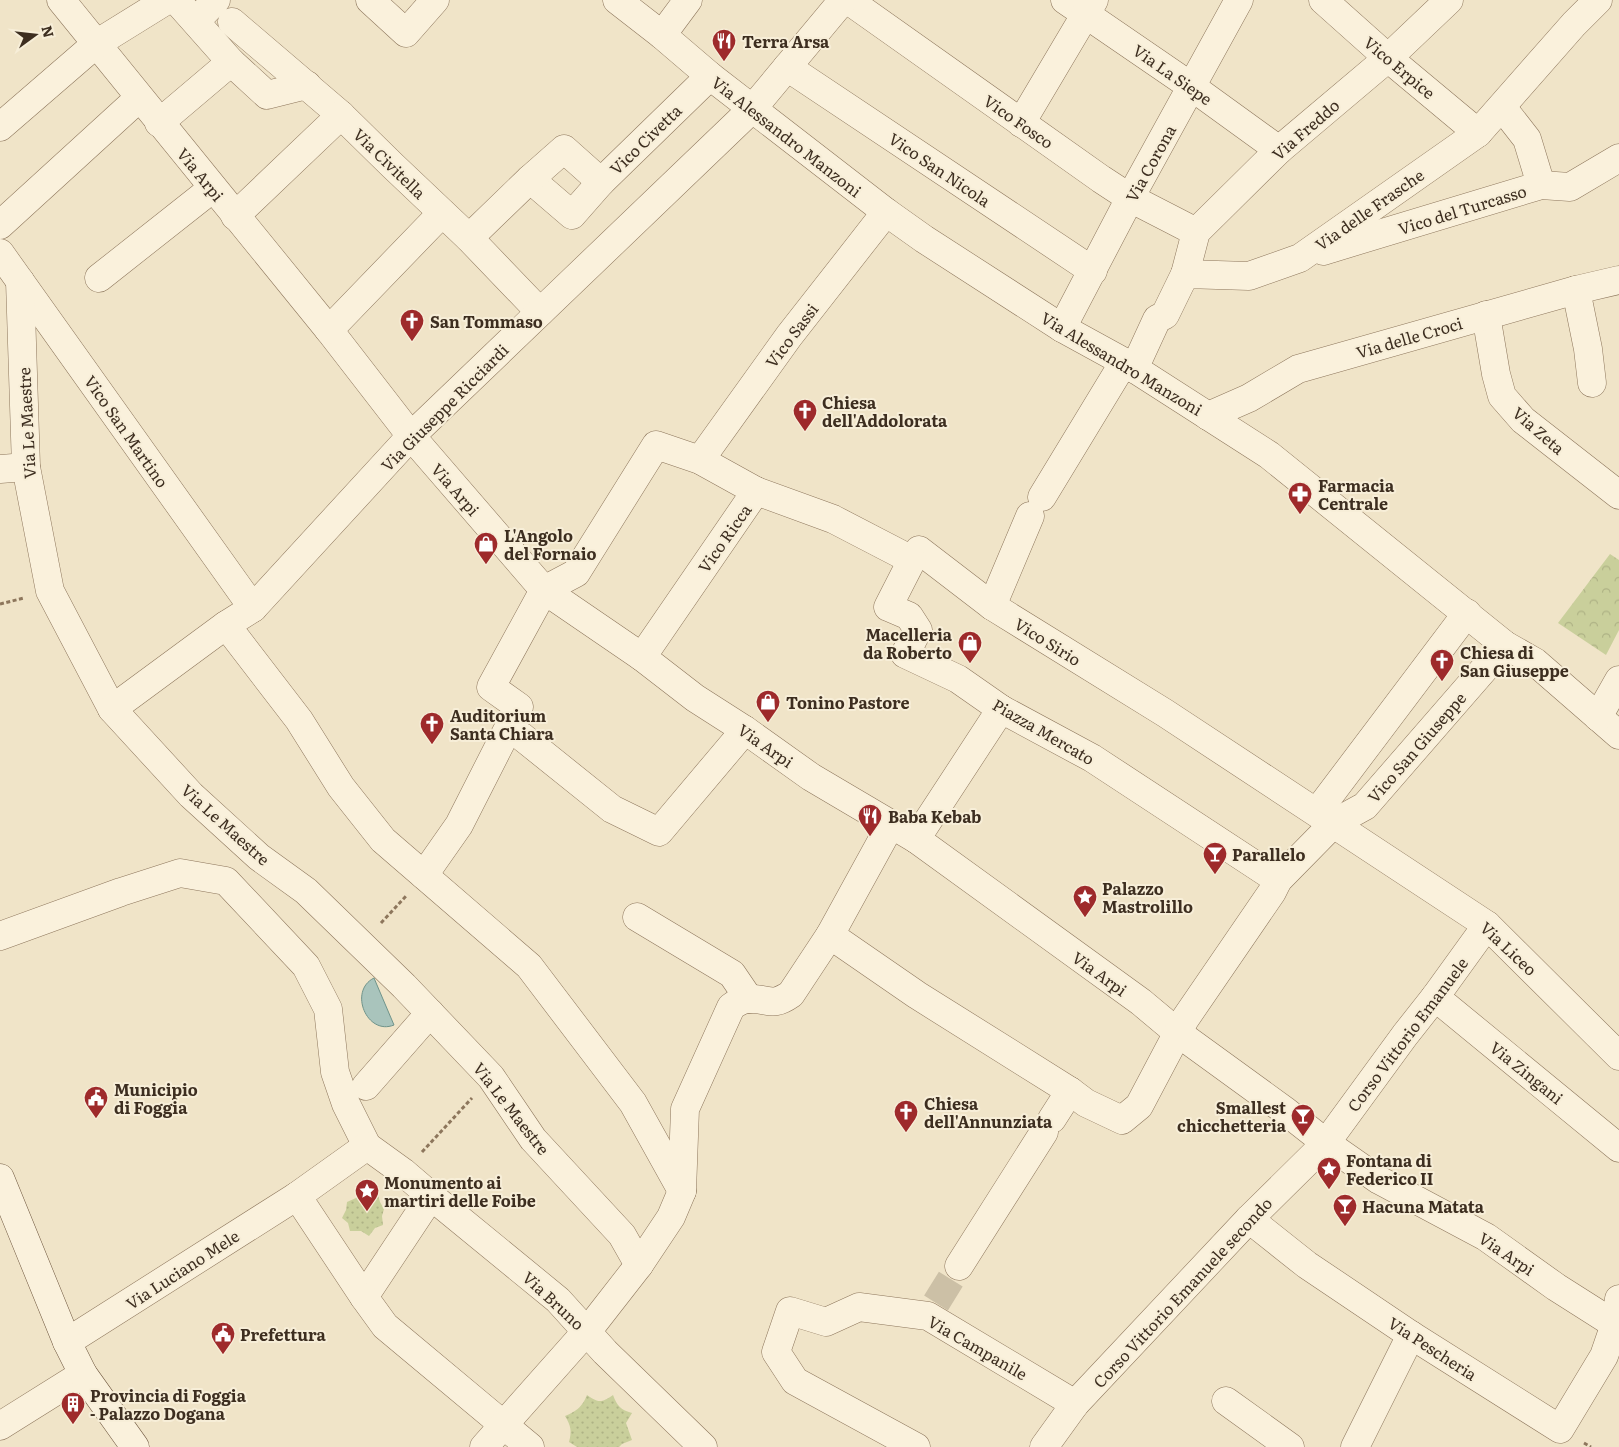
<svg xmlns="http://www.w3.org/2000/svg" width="1619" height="1447" font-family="Literata,serif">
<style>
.grass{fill:url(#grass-dots)}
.park{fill:url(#park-crowns)}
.water{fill:#a9c4bc;stroke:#6f938a}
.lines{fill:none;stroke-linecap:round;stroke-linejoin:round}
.street-tunnel{stroke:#ccc0a6;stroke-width:28;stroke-dasharray:28 14;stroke-linecap:butt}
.street-casing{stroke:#8d765c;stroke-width:29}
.secondary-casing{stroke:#6f573f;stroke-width:29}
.path{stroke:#8d765c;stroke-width:3;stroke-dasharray:4 2.5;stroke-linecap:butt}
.street{stroke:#faf1dc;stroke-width:28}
.secondary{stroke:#faf1dc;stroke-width:28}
.labels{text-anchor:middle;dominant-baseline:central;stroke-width:4;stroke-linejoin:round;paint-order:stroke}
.poi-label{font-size:16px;font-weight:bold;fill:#3d2e20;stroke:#f7eed8;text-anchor:start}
.street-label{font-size:16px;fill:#3d2e20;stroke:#f7eed8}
</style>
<defs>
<pattern id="grass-dots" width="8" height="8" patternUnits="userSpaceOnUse" patternTransform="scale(1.25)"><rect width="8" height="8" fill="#c9cf9b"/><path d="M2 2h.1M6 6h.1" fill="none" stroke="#aeb285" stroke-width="1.8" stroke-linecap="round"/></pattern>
<pattern id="park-crowns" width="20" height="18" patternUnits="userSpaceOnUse" patternTransform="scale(1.25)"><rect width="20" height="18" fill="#c9cf9b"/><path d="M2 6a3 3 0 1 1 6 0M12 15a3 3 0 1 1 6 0" fill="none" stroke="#aeb285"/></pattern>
</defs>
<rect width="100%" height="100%" fill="#f0e4c8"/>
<g class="grass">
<polygon points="361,1192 368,1196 378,1195 380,1202 384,1209 382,1216 383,1225 375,1228 369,1236 361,1231 350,1231 348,1223 342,1218 346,1210 347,1202 356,1198"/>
<path d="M 587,1395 C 599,1403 601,1403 613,1395 C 617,1406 621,1410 632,1413 L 626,1423 L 632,1440 L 622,1444 L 619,1447 L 577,1447 L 569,1442 C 572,1431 571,1426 565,1416 C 577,1411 582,1407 587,1395 Z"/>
</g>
<polygon class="park" points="1610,554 1619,560 1619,630 1606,655 1558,623"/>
<path class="water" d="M 374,978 L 394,1025 C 367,1036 348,991 374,978 Z"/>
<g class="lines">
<polyline class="street-tunnel" points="936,1303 959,1266"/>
<defs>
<g id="street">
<polyline points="61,0 329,330 411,436 544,590 642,657 695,698 745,730 811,777 916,839 1141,1002 1178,1033 1284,1110 1326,1143 1379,1180 1486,1237 1556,1287 1619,1327"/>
<polyline points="370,0 406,33 435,0"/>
<polyline points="617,0 662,35 710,76 886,212 924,239 1062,328 1124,362 1269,455 1505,645 1535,662 1619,735"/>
<polyline points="848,0 1101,179 1130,198 1196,232"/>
<polyline points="1065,0 1192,87 1279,150"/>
<polyline points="1323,0 1388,58 1478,133"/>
<polyline points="196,21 216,0"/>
<polyline points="232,22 341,115 392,165 469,238 540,312"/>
<polyline points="662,35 688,0"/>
<polyline points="231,62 267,95 307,85"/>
<polyline points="787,67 1093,271"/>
<polyline points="1502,107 1527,139 1541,185"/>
<polyline points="159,123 231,62 176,0"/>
<polyline points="1021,123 1094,0"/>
<polyline points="0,127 96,44 167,0"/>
<polyline points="530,179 572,215 601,182"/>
<polyline points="235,216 341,115"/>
<polyline points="0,225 139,98"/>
<polyline points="469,238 530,179 564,149 601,182 710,76"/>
<polyline points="1323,251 1541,185 1570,187 1619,158"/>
<polyline points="0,253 253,608"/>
<polyline points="1185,274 1196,232 1279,150 1388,58 1449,0"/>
<polyline points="99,278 213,188"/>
<polyline points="20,281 26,467 50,591 112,709 191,795 259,857 306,891 404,986 491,1077 533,1139 622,1235 639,1265"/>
<polyline points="1576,290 1588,349 1592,383"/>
<polyline points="1486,315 1496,374 1502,396 1523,420 1619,495"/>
<polyline points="1062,328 1130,198 1239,0"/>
<polyline points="329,330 442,213"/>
<polyline points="1134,369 1157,319 1165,315 1185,274 1249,276 1300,258 1478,133 1574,24 1598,0"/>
<polyline points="1208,416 1249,398 1298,369 1576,290 1619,280"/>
<polyline points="700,460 789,336 886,212"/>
<polyline points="0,469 26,467"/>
<polyline points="756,491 833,519 912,560 919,550 992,606 1165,713 1487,925 1619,1056"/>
<polyline points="1042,497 1124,362"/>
<polyline points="912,560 888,607 909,616 918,630 905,654 958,679 1001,709 1092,758 1278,880"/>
<polyline points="992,606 1030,516"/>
<polyline points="226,625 299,720 341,787 383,840 529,966 633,1103 682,1191"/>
<polyline points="112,709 226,625 253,608 411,436 753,108 843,0"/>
<polyline points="1598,717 1619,680"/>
<polyline points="521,736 612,809 659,832 745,730"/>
<polyline points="1317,812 1467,613"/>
<polyline points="916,839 1001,709"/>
<polyline points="424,875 459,825 519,707 491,687 544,590 576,573 656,445 700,460 756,491 642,657"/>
<polyline points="637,917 732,974 749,999"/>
<polyline points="830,935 917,995 1070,1091 1086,1103 1122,1120 1139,1106 1185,1019 1272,892 1278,880 1334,823 1365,806 1505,645"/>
<polyline points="0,936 121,892 180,873 226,881 306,966 328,1009 335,1072 346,1104 367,1146 403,1172 431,1196 364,1297 297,1196"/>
<polyline points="1435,997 1619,1148"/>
<polyline points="366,1086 430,1013"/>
<polyline points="1052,1119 1070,1091"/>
<polyline points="431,1196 558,1300 605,1352 703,1447"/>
<polyline points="1249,1219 1307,1265 1411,1335 1560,1429 1604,1356 1615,1324 1619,1299"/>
<polyline points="959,1266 1044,1132"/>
<polyline points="364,1297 385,1326 530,1447"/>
<polyline points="67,1342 297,1196 367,1146"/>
<polyline points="1226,1401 1290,1447"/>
<polyline points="0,1426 83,1374"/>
<path d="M 484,1447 L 593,1324 L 639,1265 L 671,1217 L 682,1191 L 685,1109 L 731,1007 C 736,1003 742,999 749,999 C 769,998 771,1008 791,994 L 830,935 L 891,824"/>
<polyline points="916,1447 795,1381 776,1352 790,1311 826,1322 859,1307 928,1316 1075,1404"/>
<polyline points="1044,1447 1075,1404 1249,1219 1326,1143 1405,1035 1435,997 1487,925"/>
<polyline points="1355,1447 1411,1335"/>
</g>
<polyline id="secondary" points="0,1178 67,1342 83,1374 135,1447"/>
</defs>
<use href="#street" class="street-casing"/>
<use href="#secondary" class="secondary-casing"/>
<g class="path">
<polyline points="0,604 24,598"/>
<polyline points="381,923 406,896"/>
<polyline points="422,1152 472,1098"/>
<polyline points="1584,1443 1591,1447"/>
</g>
<use href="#street" class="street"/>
<use href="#secondary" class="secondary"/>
</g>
<defs>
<symbol id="restaurant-pin" viewBox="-11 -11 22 30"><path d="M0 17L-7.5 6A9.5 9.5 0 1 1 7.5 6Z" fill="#9e2a2b" stroke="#f7eed8"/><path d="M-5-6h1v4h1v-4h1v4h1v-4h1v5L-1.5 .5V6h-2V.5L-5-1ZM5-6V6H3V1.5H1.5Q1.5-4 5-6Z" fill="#fff"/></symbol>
<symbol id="church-pin" viewBox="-11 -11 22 30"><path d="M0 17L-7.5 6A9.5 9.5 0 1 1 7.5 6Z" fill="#9e2a2b" stroke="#f7eed8"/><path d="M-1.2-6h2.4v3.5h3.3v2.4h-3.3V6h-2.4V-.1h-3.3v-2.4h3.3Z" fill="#fff"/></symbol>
<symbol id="pharmacy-pin" viewBox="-11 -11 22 30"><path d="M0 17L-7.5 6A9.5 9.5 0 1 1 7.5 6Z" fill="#9e2a2b" stroke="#f7eed8"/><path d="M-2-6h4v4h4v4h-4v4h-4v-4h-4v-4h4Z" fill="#fff"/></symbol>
<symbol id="shop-pin" viewBox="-11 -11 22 30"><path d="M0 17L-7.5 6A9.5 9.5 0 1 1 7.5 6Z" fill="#9e2a2b" stroke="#f7eed8"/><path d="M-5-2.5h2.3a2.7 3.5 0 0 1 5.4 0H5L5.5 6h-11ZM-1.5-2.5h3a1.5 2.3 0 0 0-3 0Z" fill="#fff"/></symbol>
<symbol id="bar-pin" viewBox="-11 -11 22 30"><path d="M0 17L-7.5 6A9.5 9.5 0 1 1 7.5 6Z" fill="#9e2a2b" stroke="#f7eed8"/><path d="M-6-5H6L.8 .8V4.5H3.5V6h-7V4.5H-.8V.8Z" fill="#fff"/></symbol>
<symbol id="sight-pin" viewBox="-11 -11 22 30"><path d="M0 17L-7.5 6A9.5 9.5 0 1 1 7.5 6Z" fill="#9e2a2b" stroke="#f7eed8"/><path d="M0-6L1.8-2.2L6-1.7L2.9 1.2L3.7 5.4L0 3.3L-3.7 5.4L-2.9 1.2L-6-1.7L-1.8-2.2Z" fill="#fff"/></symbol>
<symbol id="civic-pin" viewBox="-11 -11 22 30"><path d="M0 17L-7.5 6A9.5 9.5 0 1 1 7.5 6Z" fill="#9e2a2b" stroke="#f7eed8"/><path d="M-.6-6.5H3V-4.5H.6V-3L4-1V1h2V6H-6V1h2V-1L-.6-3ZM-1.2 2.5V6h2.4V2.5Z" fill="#fff"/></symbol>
<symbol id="building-pin" viewBox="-11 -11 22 30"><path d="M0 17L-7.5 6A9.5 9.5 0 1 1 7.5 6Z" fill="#9e2a2b" stroke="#f7eed8"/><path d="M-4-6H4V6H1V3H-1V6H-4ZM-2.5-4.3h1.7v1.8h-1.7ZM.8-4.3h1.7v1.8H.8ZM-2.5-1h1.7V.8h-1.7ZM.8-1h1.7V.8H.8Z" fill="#fff"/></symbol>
</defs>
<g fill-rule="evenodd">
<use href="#restaurant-pin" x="710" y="27" width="28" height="38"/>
<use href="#church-pin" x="398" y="307" width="28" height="38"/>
<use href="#church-pin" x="791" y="397" width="28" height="38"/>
<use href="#pharmacy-pin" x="1286" y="480" width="28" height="38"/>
<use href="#shop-pin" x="472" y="530" width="28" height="38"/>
<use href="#shop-pin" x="956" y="629" width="28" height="38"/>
<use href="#church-pin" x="1428" y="647" width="28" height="38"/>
<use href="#shop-pin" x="754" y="688" width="28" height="38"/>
<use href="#church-pin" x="418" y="710" width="28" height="38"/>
<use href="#restaurant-pin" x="856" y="802" width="28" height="38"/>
<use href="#bar-pin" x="1201" y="840" width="28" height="38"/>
<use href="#sight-pin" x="1071" y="883" width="28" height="38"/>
<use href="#civic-pin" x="82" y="1084" width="28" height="38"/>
<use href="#church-pin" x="892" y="1098" width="28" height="38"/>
<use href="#bar-pin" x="1289" y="1102" width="28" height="38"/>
<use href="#sight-pin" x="1315" y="1155" width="28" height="38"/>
<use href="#sight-pin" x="353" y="1177" width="28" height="38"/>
<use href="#bar-pin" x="1331" y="1192" width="28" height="38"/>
<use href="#civic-pin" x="209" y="1320" width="28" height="38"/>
<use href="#building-pin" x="59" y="1390" width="28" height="38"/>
</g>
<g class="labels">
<g class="poi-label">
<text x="742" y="41">Terra Arsa</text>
<text x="430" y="321">San Tommaso</text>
<text x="822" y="402">Chiesa<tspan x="822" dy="18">dell'Addolorata</tspan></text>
<text x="1318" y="485">Farmacia<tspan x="1318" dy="18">Centrale</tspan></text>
<text x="504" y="535">L'Angolo<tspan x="504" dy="18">del Fornaio</tspan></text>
<text x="952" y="634" text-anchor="end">Macelleria<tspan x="952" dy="18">da Roberto</tspan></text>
<text x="1460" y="652">Chiesa di<tspan x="1460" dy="18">San Giuseppe</tspan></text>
<text x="786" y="702">Tonino Pastore</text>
<text x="450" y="715">Auditorium<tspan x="450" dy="18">Santa Chiara</tspan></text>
<text x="888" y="816">Baba Kebab</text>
<text x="1232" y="854">Parallelo</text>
<text x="1102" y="888">Palazzo<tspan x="1102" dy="18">Mastrolillo</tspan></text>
<text x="114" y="1089">Municipio<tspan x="114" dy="18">di Foggia</tspan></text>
<text x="924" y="1103">Chiesa<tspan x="924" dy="18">dell'Annunziata</tspan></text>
<text x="1286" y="1107" text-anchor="end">Smallest<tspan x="1286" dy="18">chicchetteria</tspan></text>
<text x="1346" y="1160">Fontana di<tspan x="1346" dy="18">Federico II</tspan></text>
<text x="384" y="1182">Monumento ai<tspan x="384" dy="18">martiri delle Foibe</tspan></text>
<text x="1362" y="1206">Hacuna Matata</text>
<text x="240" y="1334">Prefettura</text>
<text x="90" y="1395">Provincia di Foggia<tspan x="90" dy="18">- Palazzo Dogana</tspan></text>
</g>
<g class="street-label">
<text transform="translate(1400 67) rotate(40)">Vico Erpice</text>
<text transform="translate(1173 74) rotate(35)">Via La Siepe</text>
<text transform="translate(1019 121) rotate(35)">Vico Fosco</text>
<text transform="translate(1305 129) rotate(-41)">Via Freddo</text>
<text transform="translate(787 136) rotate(38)">Via Alessandro Manzoni</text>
<text transform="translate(645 139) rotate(-44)">Vico Civetta</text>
<text transform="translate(390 163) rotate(44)">Via Civitella</text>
<text transform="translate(1150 163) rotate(-61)">Via Corona</text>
<text transform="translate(940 169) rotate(34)">Vico San Nicola</text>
<text transform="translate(201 174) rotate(51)">Via Arpi</text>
<text transform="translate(1369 209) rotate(-35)">Via delle Frasche</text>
<text transform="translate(1462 209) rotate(-17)">Vico del Turcasso</text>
<text transform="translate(791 335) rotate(-53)">Vico Sassi</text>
<text transform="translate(1409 337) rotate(-16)">Via delle Croci</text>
<text transform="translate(1122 363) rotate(31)">Via Alessandro Manzoni</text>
<text transform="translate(444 407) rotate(-45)">Via Giuseppe Ricciardi</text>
<text transform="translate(26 423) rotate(-93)">Via Le Maestre</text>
<text transform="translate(1539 430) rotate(41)">Via Zeta</text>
<text transform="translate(127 431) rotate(55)">Vico San Martino</text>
<text transform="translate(456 489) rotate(49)">Via Arpi</text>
<text transform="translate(724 538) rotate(-55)">Vico Ricca</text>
<text transform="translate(1048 641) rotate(32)">Vico Sirio</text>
<text transform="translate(1044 731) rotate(30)">Piazza Mercato</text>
<text transform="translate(766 745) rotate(35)">Via Arpi</text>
<text transform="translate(1416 747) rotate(-49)">Vico San Giuseppe</text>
<text transform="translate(226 824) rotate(42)">Via Le Maestre</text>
<text transform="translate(1509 948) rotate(43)">Via Liceo</text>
<text transform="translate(1100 973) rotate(36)">Via Arpi</text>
<text transform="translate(1407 1034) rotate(-53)">Corso Vittorio Emanuele</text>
<text transform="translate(1527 1072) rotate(39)">Via Zingani</text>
<text transform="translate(512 1108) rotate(52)">Via Le Maestre</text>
<text transform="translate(1507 1253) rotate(34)">Via Arpi</text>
<text transform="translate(182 1269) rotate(-33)">Via Luciano Mele</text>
<text transform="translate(1182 1292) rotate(-47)">Corso Vittorio Emanuele secondo</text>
<text transform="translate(554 1300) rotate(43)">Via Bruno</text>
<text transform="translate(978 1347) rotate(30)">Via Campanile</text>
<text transform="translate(1433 1348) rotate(33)">Via Pescheria</text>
</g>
</g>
<g transform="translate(35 35) rotate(75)" stroke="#f7eed8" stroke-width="4" paint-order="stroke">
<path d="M0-4L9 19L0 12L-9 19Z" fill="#3d2e20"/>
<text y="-8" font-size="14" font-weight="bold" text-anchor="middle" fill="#3d2e20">N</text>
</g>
</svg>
